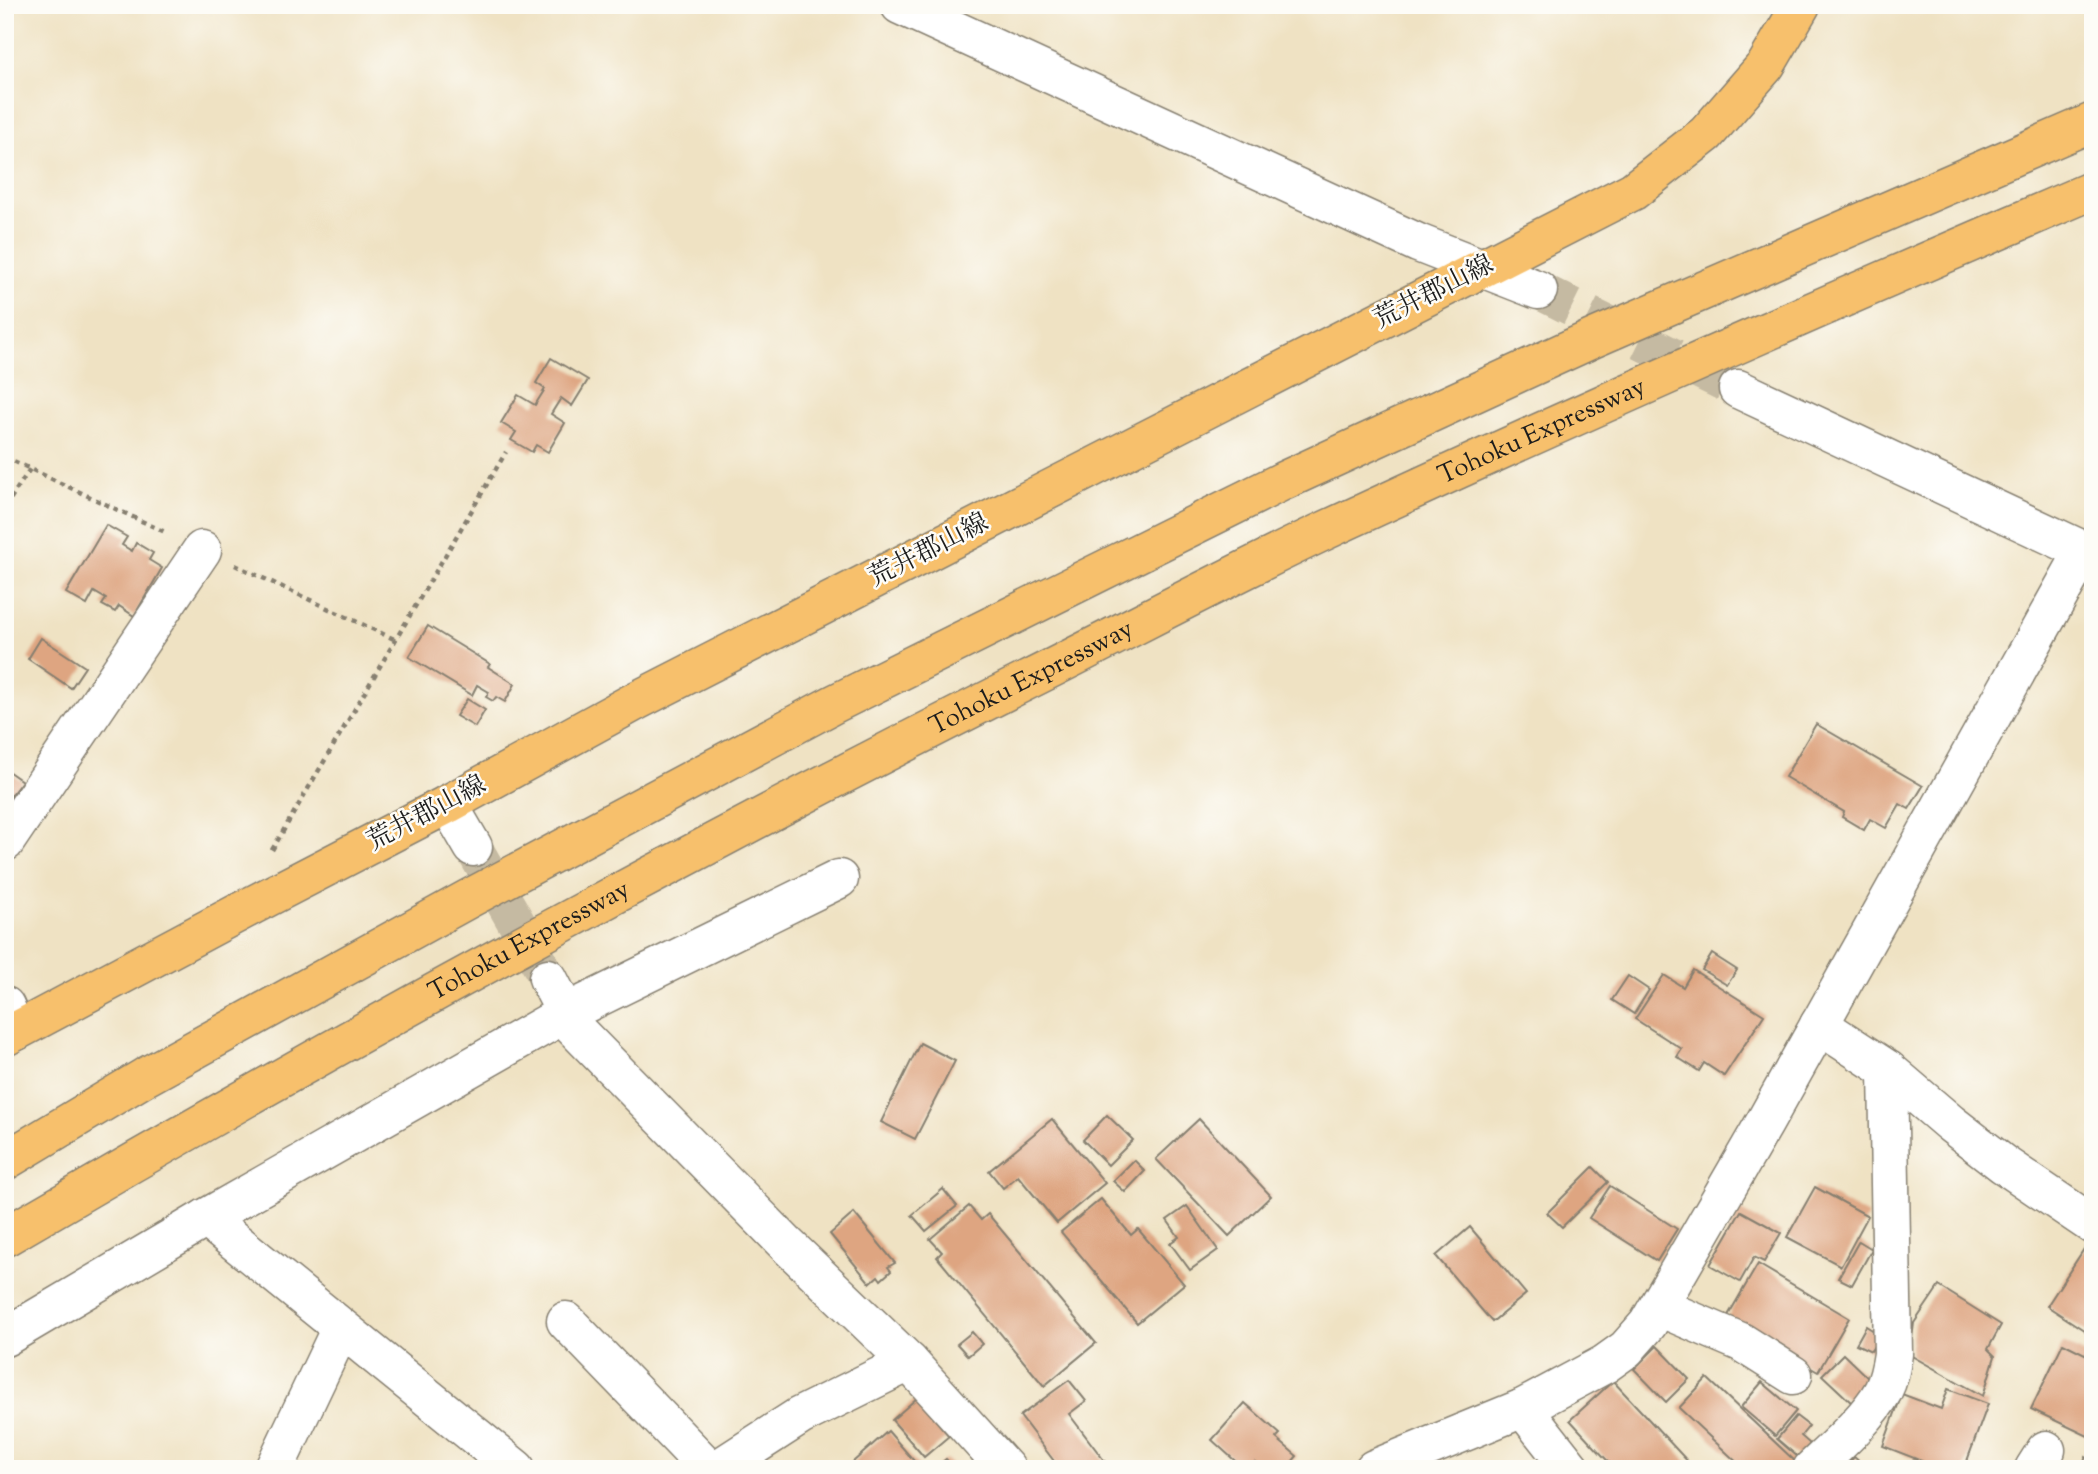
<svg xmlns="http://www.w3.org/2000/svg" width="2098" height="1474" font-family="'Sorts Mill Goudy','Noto Serif JP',serif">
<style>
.building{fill:#dea581}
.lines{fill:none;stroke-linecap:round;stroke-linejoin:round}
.minor-tunnel{stroke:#c5baa2;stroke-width:38;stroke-dasharray:38 19;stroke-linecap:butt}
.minor-casing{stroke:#867f70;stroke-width:41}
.major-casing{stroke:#867f70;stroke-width:41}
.highway-casing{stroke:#867f70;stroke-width:41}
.path{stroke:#867f70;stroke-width:4.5;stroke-dasharray:5 5;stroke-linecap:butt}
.minor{stroke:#fff;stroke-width:38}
.major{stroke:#f7c06c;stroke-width:38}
.highway{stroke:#f7c06c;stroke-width:38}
.labels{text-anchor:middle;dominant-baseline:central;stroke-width:5;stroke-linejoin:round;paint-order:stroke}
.street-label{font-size:26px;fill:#1c1c1c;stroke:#fdfcf7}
</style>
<rect width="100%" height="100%" fill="#fdfcf7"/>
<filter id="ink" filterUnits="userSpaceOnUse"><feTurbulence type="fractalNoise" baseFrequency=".0143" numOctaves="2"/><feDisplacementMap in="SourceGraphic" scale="14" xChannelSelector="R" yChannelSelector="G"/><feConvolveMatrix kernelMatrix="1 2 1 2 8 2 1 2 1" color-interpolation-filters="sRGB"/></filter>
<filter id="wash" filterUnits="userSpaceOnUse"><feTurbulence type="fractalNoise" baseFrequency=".00686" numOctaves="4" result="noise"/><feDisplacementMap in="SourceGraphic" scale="28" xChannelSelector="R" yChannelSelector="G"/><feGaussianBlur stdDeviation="1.57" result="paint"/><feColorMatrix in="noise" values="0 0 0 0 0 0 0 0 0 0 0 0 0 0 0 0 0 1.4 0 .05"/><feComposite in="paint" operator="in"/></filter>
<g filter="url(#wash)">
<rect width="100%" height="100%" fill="#efe2c3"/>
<g id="blocks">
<g class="building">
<polygon points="551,358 588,380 572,406 561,398 551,414 565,423 548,452 536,445 532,452 511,440 516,432 501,423 518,395 535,405 545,389 536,383"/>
<polygon points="106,525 127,537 122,545 132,551 136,543 153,553 149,560 162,568 134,616 119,606 115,612 102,605 106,599 94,592 87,605 66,593"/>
<polygon points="428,626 490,664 488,667 515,684 505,702 496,697 493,701 486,697 489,692 477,685 472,695 409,657"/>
<polygon points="41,638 85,667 71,688 28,659"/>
<polygon points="467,699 485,710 475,727 456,716"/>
<polygon points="1816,724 1923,786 1909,809 1900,804 1886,828 1870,819 1864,830 1842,817 1844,812 1785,777"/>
<polygon points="5,769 22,781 5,803"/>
<polygon points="1712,954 1737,970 1727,985 1702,970"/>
<polygon points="1693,970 1764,1015 1724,1076 1704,1063 1699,1071 1677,1057 1682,1049 1635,1019 1664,975 1683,987"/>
<polygon points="1628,976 1649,990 1634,1014 1612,1000"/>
<polygon points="920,1043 955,1061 915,1139 881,1122"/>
<polygon points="1107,1115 1133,1140 1108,1165 1083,1140"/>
<polygon points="1052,1119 1105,1183 1057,1223 1018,1176 1003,1188 989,1171"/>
<polygon points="1199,1119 1271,1196 1229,1236 1156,1159"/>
<polygon points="1134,1160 1145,1171 1125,1192 1113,1181"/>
<polygon points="1593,1167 1608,1182 1562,1227 1547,1213"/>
<polygon points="1610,1186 1677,1229 1657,1261 1589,1218"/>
<polygon points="1815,1187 1868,1216 1841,1266 1787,1237"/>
<polygon points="943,1189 957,1206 926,1231 912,1215"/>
<polygon points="1101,1199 1131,1235 1138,1229 1184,1284 1137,1323 1061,1232"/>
<polygon points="969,1206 981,1220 988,1214 1096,1343 1044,1386 937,1257 942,1252 930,1239"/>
<polygon points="1187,1206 1218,1250 1190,1270 1170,1243 1179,1237 1167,1220"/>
<polygon points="1741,1211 1781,1233 1764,1262 1754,1257 1740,1282 1710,1265"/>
<polygon points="854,1213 895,1263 888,1267 891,1271 881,1280 878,1276 870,1283 830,1234"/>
<polygon points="1470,1227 1526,1294 1492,1322 1436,1256"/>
<polygon points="1859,1241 1872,1249 1852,1285 1838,1278"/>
<polygon points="2084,1249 2093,1255 2093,1336 2047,1306"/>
<polygon points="1758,1264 1849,1318 1818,1372 1726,1319"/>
<polygon points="1939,1286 2001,1325 1988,1349 1995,1356 1983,1396 1910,1355 1914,1323"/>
<polygon points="1866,1326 1880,1335 1871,1351 1856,1344"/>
<polygon points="972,1332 982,1344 968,1356 957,1344"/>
<polygon points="2063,1343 2093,1358 2093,1432 2090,1437 2031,1409"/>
<polygon points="1657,1346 1689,1379 1666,1402 1634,1369"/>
<polygon points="1843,1354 1873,1383 1853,1404 1822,1375"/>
<polygon points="1707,1378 1797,1463 1792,1469 1744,1469 1679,1408"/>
<polygon points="1069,1380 1086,1401 1069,1414 1109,1467 1106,1469 1060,1469 1020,1416"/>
<polygon points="1613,1381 1692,1466 1689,1469 1615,1469 1570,1420"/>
<polygon points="1762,1382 1796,1411 1775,1436 1741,1407"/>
<polygon points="1948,1389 1988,1404 1964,1469 1933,1469 1921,1464 1922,1461 1883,1446 1902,1394 1941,1409"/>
<polygon points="917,1398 949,1436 924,1457 892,1420"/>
<polygon points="1245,1403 1280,1434 1276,1438 1297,1456 1286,1469 1263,1469 1255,1462 1249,1469 1244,1469 1212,1440"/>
<polygon points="1796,1416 1809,1426 1801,1436 1810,1444 1798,1457 1777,1439"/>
<polygon points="888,1431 921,1469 845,1469"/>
<polygon points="1854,1457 1868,1469 1845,1469"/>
<polygon points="2086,1457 2093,1461 2093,1469 2080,1469"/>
<polygon points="946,1459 955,1469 934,1469"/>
</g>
</g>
</g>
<g filter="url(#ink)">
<use href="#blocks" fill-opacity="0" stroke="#867f70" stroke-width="2"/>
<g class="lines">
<g class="minor-tunnel">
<polyline points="1538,290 1738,389"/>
<polyline points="473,847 548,978"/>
</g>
<defs>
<g id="minor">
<polyline points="900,5 1418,243 1538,290"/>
<polyline points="1738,389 2093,555"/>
<polyline points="448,804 473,847"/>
<polyline points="5,842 202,550"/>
<polyline points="548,978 573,1027 786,1244 909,1362 1006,1469"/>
<polyline points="5,1006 16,1031"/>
<polyline points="1819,1025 1888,1070 1950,1123 2003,1164 2093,1225"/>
<polyline points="206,1218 516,1469"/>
<polyline points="1659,1307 1741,1342 1793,1375"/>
<polyline points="566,1321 709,1469"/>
<polyline points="5,1337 206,1218 566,1013 839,879"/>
<polyline points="1523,1408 1571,1469"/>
<polyline points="274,1469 341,1328"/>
<polyline points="718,1469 800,1416 909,1362"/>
<polyline points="1374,1469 1523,1408 1605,1364 1626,1349 1648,1324 1765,1122 2084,551"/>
<path d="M 1812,1469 C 1834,1448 1869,1417 1883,1391 C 1889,1379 1891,1367 1893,1354 L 1888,1070"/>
<polyline points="2034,1469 2046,1450"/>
</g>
<polyline id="major" points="5,1037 253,905 448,804 636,701 1633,191 1706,134 1766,65 1801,5"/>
<g id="highway">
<polyline points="5,1161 145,1077 468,899 834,704 1283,481 1592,339 2093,122"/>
<path id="s1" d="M 5,1237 C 339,1041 680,855 1026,681 C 1124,632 1221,580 1320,533 C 1575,414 1834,301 2093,190"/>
</g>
</defs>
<use href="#minor" class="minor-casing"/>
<use href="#major" class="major-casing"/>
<use href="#highway" class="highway-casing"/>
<g class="path">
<polyline points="5,457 167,533"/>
<polyline points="5,507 30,469"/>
<polyline points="235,565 396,640"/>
<polyline points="272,850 506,452"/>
</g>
<use href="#minor" class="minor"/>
<use href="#major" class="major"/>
<use href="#highway" class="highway"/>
</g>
</g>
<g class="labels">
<g class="street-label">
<text transform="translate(1434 293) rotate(-27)">荒井郡山線</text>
<text stroke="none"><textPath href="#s1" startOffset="1736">Tohoku Expressway</textPath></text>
<text transform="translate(929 551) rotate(-27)">荒井郡山線</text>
<text stroke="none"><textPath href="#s1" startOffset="1169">Tohoku Expressway</textPath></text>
<text transform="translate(427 814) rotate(-28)">荒井郡山線</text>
<text stroke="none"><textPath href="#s1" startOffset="602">Tohoku Expressway</textPath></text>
</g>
</g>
<rect width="2098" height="1474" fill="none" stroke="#fdfcf7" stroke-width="28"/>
</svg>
